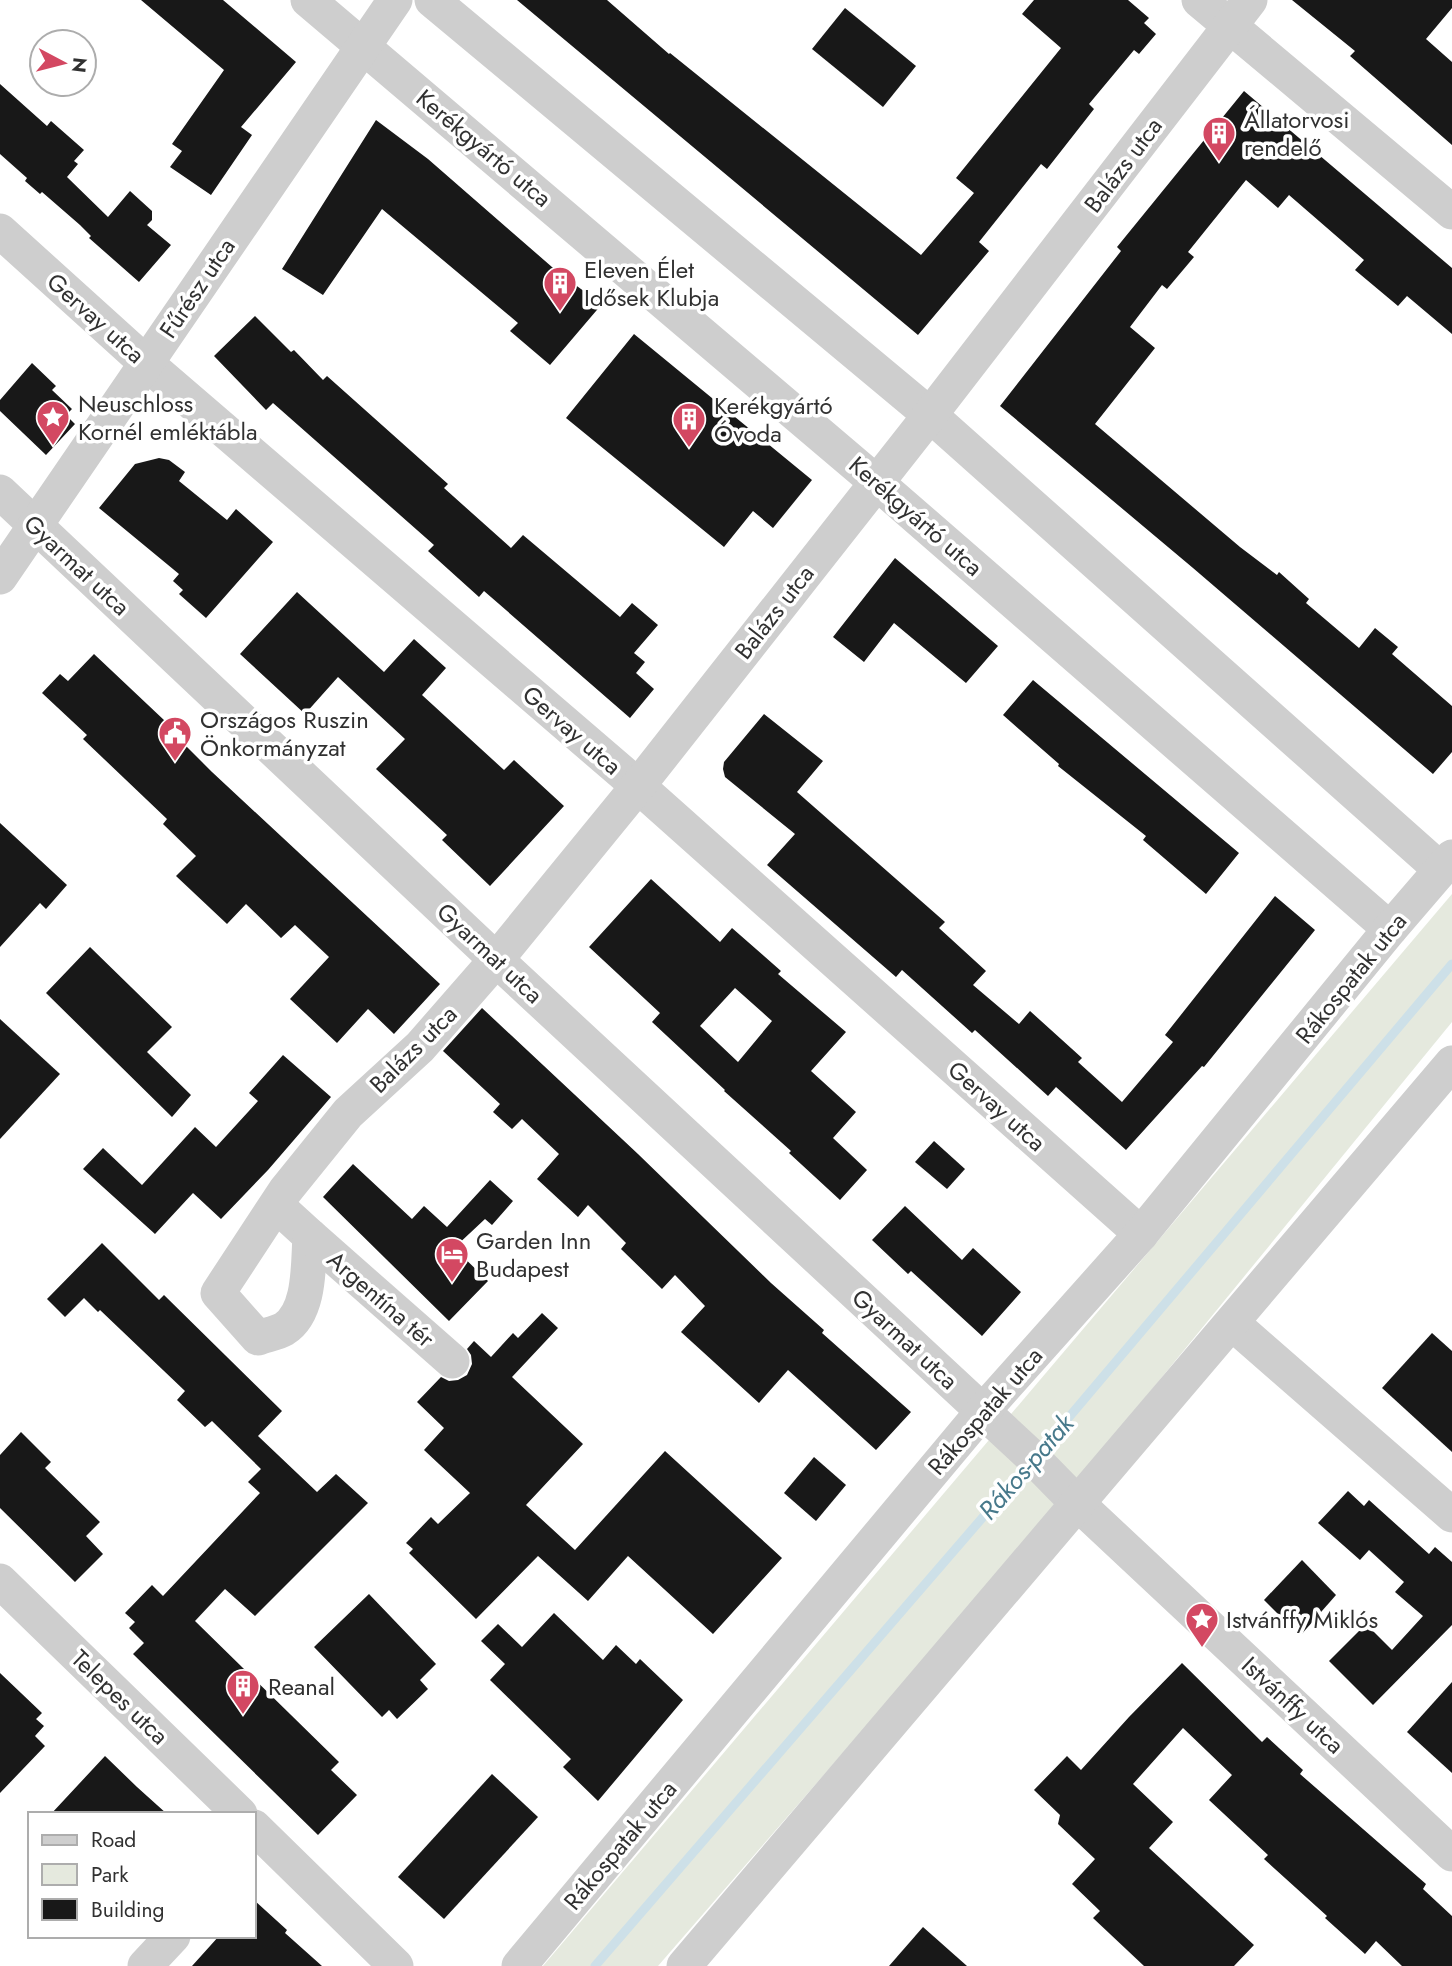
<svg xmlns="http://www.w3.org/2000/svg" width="1452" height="1966" font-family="Jost,sans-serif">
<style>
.green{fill:#e5e9de}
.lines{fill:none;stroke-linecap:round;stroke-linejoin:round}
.stream{stroke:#cde0e8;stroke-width:9}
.building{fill:#181818;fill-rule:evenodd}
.minor{stroke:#cecece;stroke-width:35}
.labels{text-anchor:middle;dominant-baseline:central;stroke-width:7;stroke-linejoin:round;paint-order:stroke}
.poi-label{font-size:24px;fill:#313131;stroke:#fff;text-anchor:start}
.street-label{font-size:24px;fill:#313131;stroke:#fff}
.water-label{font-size:26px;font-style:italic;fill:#47798b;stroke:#fff}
</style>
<rect width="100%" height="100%" fill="#fff"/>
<polygon class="green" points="1452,894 1452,1022 1051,1513 658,1966 543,1966"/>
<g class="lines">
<g class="stream">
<polyline points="1037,1455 1452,964"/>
<polyline points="595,1966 1028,1465"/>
</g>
</g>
<g class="building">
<polygon points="141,0 223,0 296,62 241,127 252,135 211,195 170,167 182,151 172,144 224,70"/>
<polygon points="517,0 607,0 669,54 670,53 921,255 974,193 956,178 1061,48 1022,14 1034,0 1128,0 1149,18 1144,23 1156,34 1139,54 1134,50 1089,104 1094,109 1047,169 1041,164 979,242 989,251 918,335"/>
<polygon points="1292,0 1452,0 1452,8 1426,39 1452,62 1452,145 1350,56 1355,51"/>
<polygon points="845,8 916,66 883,107 812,49"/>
<polygon points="0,84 47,126 51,121 84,150 74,161 78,164 67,177 108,217 130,191 152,211 152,220 147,225 171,245 139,282 89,238 91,236 80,225 42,192 40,194 25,181 27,178 0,154"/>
<polygon points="1244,91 1452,268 1452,334 1407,296 1398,306 1355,270 1364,260 1289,195 1278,208 1246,180 1188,252 1194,257 1167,289 1162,285 1130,327 1155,348 1095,424 1240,547 1277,575 1279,572 1309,599 1306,603 1359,648 1375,628 1398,647 1392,654 1452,706 1452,752 1433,774 1193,568 1000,406 1121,251 1117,247"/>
<polygon points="376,120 428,159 560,274 602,304 550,365 510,331 518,323 382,209 323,295 282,269"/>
<polygon points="255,316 291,352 294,350 323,380 327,376 448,484 444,488 511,548 523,535 620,617 632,603 658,625 634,653 645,662 636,673 654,689 630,718 484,591 479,597 428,551 434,545 273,403 266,410 214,356"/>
<polygon points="634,334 812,480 773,528 753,511 724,547 566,418"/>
<polygon points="32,363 56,386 52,390 72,409 66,415 75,424 46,455 0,411 0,400"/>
<polygon points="159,458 169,460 185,472 179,481 227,520 236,509 273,542 206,618 179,594 183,590 173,581 179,574 99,508 135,464"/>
<polygon points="895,558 998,646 966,683 894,623 864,662 833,637"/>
<polygon points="297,592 384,672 414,639 446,668 422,695 504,770 514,760 564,806 490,886 442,840 447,835 376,769 405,739 338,677 305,714 240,654"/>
<polygon points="94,654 165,721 163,723 212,772 440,984 394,1034 368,1009 337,1043 290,999 329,957 295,925 281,938 246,904 227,924 176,876 196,856 163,824 167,819 83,739 87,735 42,693 60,674 68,681"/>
<polygon points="1033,680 1239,853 1206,894 1143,840 1146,836 1058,766 1059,764 1003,715"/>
<polygon points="764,714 823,761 797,792 945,922 939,928 986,971 973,985 1019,1024 1030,1011 1082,1058 1078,1062 1122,1102 1173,1042 1165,1035 1275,896 1315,930 1204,1067 1202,1066 1126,1150 1056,1087 1048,1096 975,1030 972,1033 902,970 896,977 767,865 795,834 725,777 723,769 724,762"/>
<polygon points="0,823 67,885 46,909 40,903 0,947"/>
<path d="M 651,879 L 720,942 L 732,928 L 781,971 L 778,974 L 846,1032 L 811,1071 L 856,1112 L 833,1138 L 867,1170 L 840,1200 L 789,1153 L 791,1151 L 724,1091 L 725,1090 L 652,1022 L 660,1013 L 589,947 ZM 735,988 L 772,1021 L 738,1062 L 700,1026 Z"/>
<polygon points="90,947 172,1027 147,1052 191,1095 172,1117 46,993"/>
<polygon points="482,1008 638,1154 771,1283 824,1330 822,1333 911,1412 876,1450 788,1370 759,1403 681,1332 705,1306 675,1275 662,1289 621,1249 626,1243 588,1205 578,1217 537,1179 559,1154 522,1119 512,1129 493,1112 500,1104 443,1051"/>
<polygon points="0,1019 60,1074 0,1139"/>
<polygon points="283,1055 331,1097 268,1170 221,1219 193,1193 155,1234 83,1169 103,1148 142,1185 195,1127 216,1147 258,1101 249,1093"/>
<polygon points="934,1141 965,1169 947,1189 915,1162"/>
<polygon points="353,1164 412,1219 424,1206 447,1227 490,1180 513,1201 492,1225 485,1219 454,1248 488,1281 449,1321 323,1197"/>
<polygon points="905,1206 962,1260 973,1248 1021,1292 982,1336 911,1271 908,1274 872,1240"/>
<polygon points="102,1243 159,1300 164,1295 282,1411 258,1436 317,1492 336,1474 368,1503 255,1616 225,1589 195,1621 339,1762 331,1770 357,1795 318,1835 133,1654 144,1643 129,1628 135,1622 125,1613 152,1585 163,1596 260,1493 248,1482 261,1469 212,1421 205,1427 177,1400 185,1391 100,1310 98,1312 84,1298 65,1317 47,1299"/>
<polygon points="542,1313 558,1328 512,1377 583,1444 526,1505 575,1550 665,1451 782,1558 713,1634 628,1556 588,1601 538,1556 476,1619 409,1553 413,1549 406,1543 431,1517 438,1524 470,1493 424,1450 444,1428 417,1402 441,1377 449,1381 458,1380 467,1375 472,1364 471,1355 467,1349 474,1341 491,1357 513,1333 518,1338"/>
<polygon points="1432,1333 1452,1351 1452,1452 1382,1388"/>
<polygon points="21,1432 51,1462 45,1468 100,1522 86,1536 103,1554 75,1582 0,1508 0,1455"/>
<polygon points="814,1457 846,1485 816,1521 784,1493"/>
<polygon points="1348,1491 1364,1506 1369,1500 1429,1554 1435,1547 1452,1562 1452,1625 1373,1705 1329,1661 1366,1624 1392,1650 1423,1616 1395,1592 1404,1582 1369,1550 1360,1560 1318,1523"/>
<polygon points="1302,1560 1336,1595 1300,1636 1264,1600"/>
<polygon points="369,1594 436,1664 420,1680 428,1689 397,1719 389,1710 382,1717 314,1647"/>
<polygon points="554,1613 603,1660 616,1645 636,1664 640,1659 683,1700 598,1801 563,1767 571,1759 490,1680 505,1664 481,1641 498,1624 522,1647"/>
<polygon points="1182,1663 1262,1742 1267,1737 1303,1770 1300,1774 1426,1884 1423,1889 1452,1916 1452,1966 1402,1966 1376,1941 1365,1954 1325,1918 1327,1916 1264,1859 1268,1855 1209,1800 1232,1775 1183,1728 1133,1784 1173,1822 1149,1848 1254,1945 1234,1966 1144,1966 1093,1918 1100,1911 1072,1884 1095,1859 1058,1824 1060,1815 1034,1790 1067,1756 1081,1770 1129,1717"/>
<polygon points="0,1673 42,1713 36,1719 44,1726 35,1736 45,1746 0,1793"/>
<polygon points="1452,1682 1452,1773 1407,1732"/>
<polygon points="105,1756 137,1787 167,1814 51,1814"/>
<polygon points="492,1774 538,1817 444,1919 398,1877"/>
<polygon points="254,1900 287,1930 285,1933 322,1966 192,1966 219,1936 254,1936"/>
<polygon points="923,1927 967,1966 889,1966"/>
</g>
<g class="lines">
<g class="minor">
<polyline points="308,0 876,482 1390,929"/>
<polyline points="432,0 930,415 1441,870"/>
<polyline points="1199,0 1452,212"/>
<polyline points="0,231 146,363 638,786 1141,1234"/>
<polyline points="0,492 489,953 1030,1455 1077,1503 1452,1854"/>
<polyline points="0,577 395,0"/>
<path d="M 276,1205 L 310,1236 C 308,1264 311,1312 284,1329 C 277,1333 266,1335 258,1338 L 218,1293 L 285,1191 L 348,1113 L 420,1047 L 496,960 L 638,786 L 930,415 L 1250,0"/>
<polyline points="310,1236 452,1361"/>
<polyline points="1232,1323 1452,1515"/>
<polyline points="0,1581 240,1814"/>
<polyline points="254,1827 396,1966"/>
<polyline points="145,1966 173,1936"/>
<polyline points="519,1966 983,1411 1141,1234 1390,929 1452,857"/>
<polyline points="684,1966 1452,1063"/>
</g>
</g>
<defs>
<symbol id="building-pin" viewBox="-11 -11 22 30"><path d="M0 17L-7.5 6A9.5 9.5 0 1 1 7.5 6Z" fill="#d34862" stroke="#fff"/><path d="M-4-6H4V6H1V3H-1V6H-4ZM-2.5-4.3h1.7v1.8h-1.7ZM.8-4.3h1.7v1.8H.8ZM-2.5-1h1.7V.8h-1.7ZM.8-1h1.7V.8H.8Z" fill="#fff"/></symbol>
<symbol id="sight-pin" viewBox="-11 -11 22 30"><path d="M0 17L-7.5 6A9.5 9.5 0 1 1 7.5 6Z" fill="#d34862" stroke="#fff"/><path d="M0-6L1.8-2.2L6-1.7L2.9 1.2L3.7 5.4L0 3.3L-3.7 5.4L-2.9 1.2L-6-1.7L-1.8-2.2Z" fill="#fff"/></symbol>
<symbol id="civic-pin" viewBox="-11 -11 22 30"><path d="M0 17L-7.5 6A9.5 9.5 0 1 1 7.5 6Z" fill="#d34862" stroke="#fff"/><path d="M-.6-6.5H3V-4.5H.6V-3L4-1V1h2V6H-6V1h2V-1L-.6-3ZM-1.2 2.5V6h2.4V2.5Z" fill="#fff"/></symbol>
<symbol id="hotel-pin" viewBox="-11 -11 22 30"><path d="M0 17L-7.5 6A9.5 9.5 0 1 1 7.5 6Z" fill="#d34862" stroke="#fff"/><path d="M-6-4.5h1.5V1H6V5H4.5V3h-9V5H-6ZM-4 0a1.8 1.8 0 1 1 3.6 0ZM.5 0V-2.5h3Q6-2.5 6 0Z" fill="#fff"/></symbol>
</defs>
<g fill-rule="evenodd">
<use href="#building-pin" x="1200" y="114" width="38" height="52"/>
<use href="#building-pin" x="541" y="264" width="38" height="52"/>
<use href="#sight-pin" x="34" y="398" width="38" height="52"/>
<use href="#building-pin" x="670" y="400" width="38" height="52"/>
<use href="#civic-pin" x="156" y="714" width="38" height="52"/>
<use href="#hotel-pin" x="433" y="1235" width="38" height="52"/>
<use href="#sight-pin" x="1183" y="1600" width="38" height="52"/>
<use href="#building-pin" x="224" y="1667" width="38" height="52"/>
</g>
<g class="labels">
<g class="poi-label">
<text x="1244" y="119">Állatorvosi<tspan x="1244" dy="28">rendelő</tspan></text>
<text x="584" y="269">Eleven Élet<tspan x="584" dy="28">Idősek Klubja</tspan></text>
<text x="78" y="403">Neuschloss<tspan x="78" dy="28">Kornél emléktábla</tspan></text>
<text x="714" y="405">Kerékgyártó<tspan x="714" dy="28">Óvoda</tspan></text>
<text x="200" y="719">Országos Ruszin<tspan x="200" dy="28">Önkormányzat</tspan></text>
<text x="476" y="1240">Garden Inn<tspan x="476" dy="28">Budapest</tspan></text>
<text x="1226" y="1619">Istvánffy Miklós</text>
<text x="268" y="1686">Reanal</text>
</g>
<g class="street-label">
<text transform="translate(484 148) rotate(40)">Kerékgyártó utca</text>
<text transform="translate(1123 165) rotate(-53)">Balázs utca</text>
<text transform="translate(197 288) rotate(-56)">Fűrész utca</text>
<text transform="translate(96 318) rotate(42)">Gervay utca</text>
<text transform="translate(916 516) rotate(41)">Kerékgyártó utca</text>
<text transform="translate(77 565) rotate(43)">Gyarmat utca</text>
<text transform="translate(774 612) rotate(-52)">Balázs utca</text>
<text transform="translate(572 730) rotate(41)">Gervay utca</text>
<text transform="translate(490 953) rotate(43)">Gyarmat utca</text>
<text transform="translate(1351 978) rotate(-51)">Rákospatak utca</text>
<text transform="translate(413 1049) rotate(-45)">Balázs utca</text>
<text transform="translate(997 1106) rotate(42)">Gervay utca</text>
<text transform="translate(381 1299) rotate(41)">Argentína tér</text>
<text transform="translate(905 1339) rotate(43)">Gyarmat utca</text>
<text transform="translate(985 1411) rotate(-49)">Rákospatak utca</text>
<text transform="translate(120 1697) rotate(44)">Telepes utca</text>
<text transform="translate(1293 1705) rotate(43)">Istvánffy utca</text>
<text transform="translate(620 1845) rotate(-50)">Rákospatak utca</text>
</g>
<g class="water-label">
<text transform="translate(1026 1467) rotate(-49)">Rákos-patak</text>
</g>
</g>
<rect x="28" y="1812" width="228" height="126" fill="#ffffff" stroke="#adadad" stroke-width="2"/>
<rect x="42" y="1835" width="35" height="10" fill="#cecece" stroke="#adadad" stroke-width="2"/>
<text x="91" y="1847" font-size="21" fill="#313131">Road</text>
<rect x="42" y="1864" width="35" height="21" fill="#e5e9de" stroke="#adadad" stroke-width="2"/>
<text x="91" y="1882" font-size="21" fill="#313131">Park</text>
<rect x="42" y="1899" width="35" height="21" fill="#181818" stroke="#adadad" stroke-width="2"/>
<text x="91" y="1917" font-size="21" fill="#313131">Building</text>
<g transform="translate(63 63) rotate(97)"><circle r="33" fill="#ffffff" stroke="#adadad" stroke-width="2"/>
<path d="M0-5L12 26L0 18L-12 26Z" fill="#d34862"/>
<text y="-10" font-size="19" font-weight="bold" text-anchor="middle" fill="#313131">N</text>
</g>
</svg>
